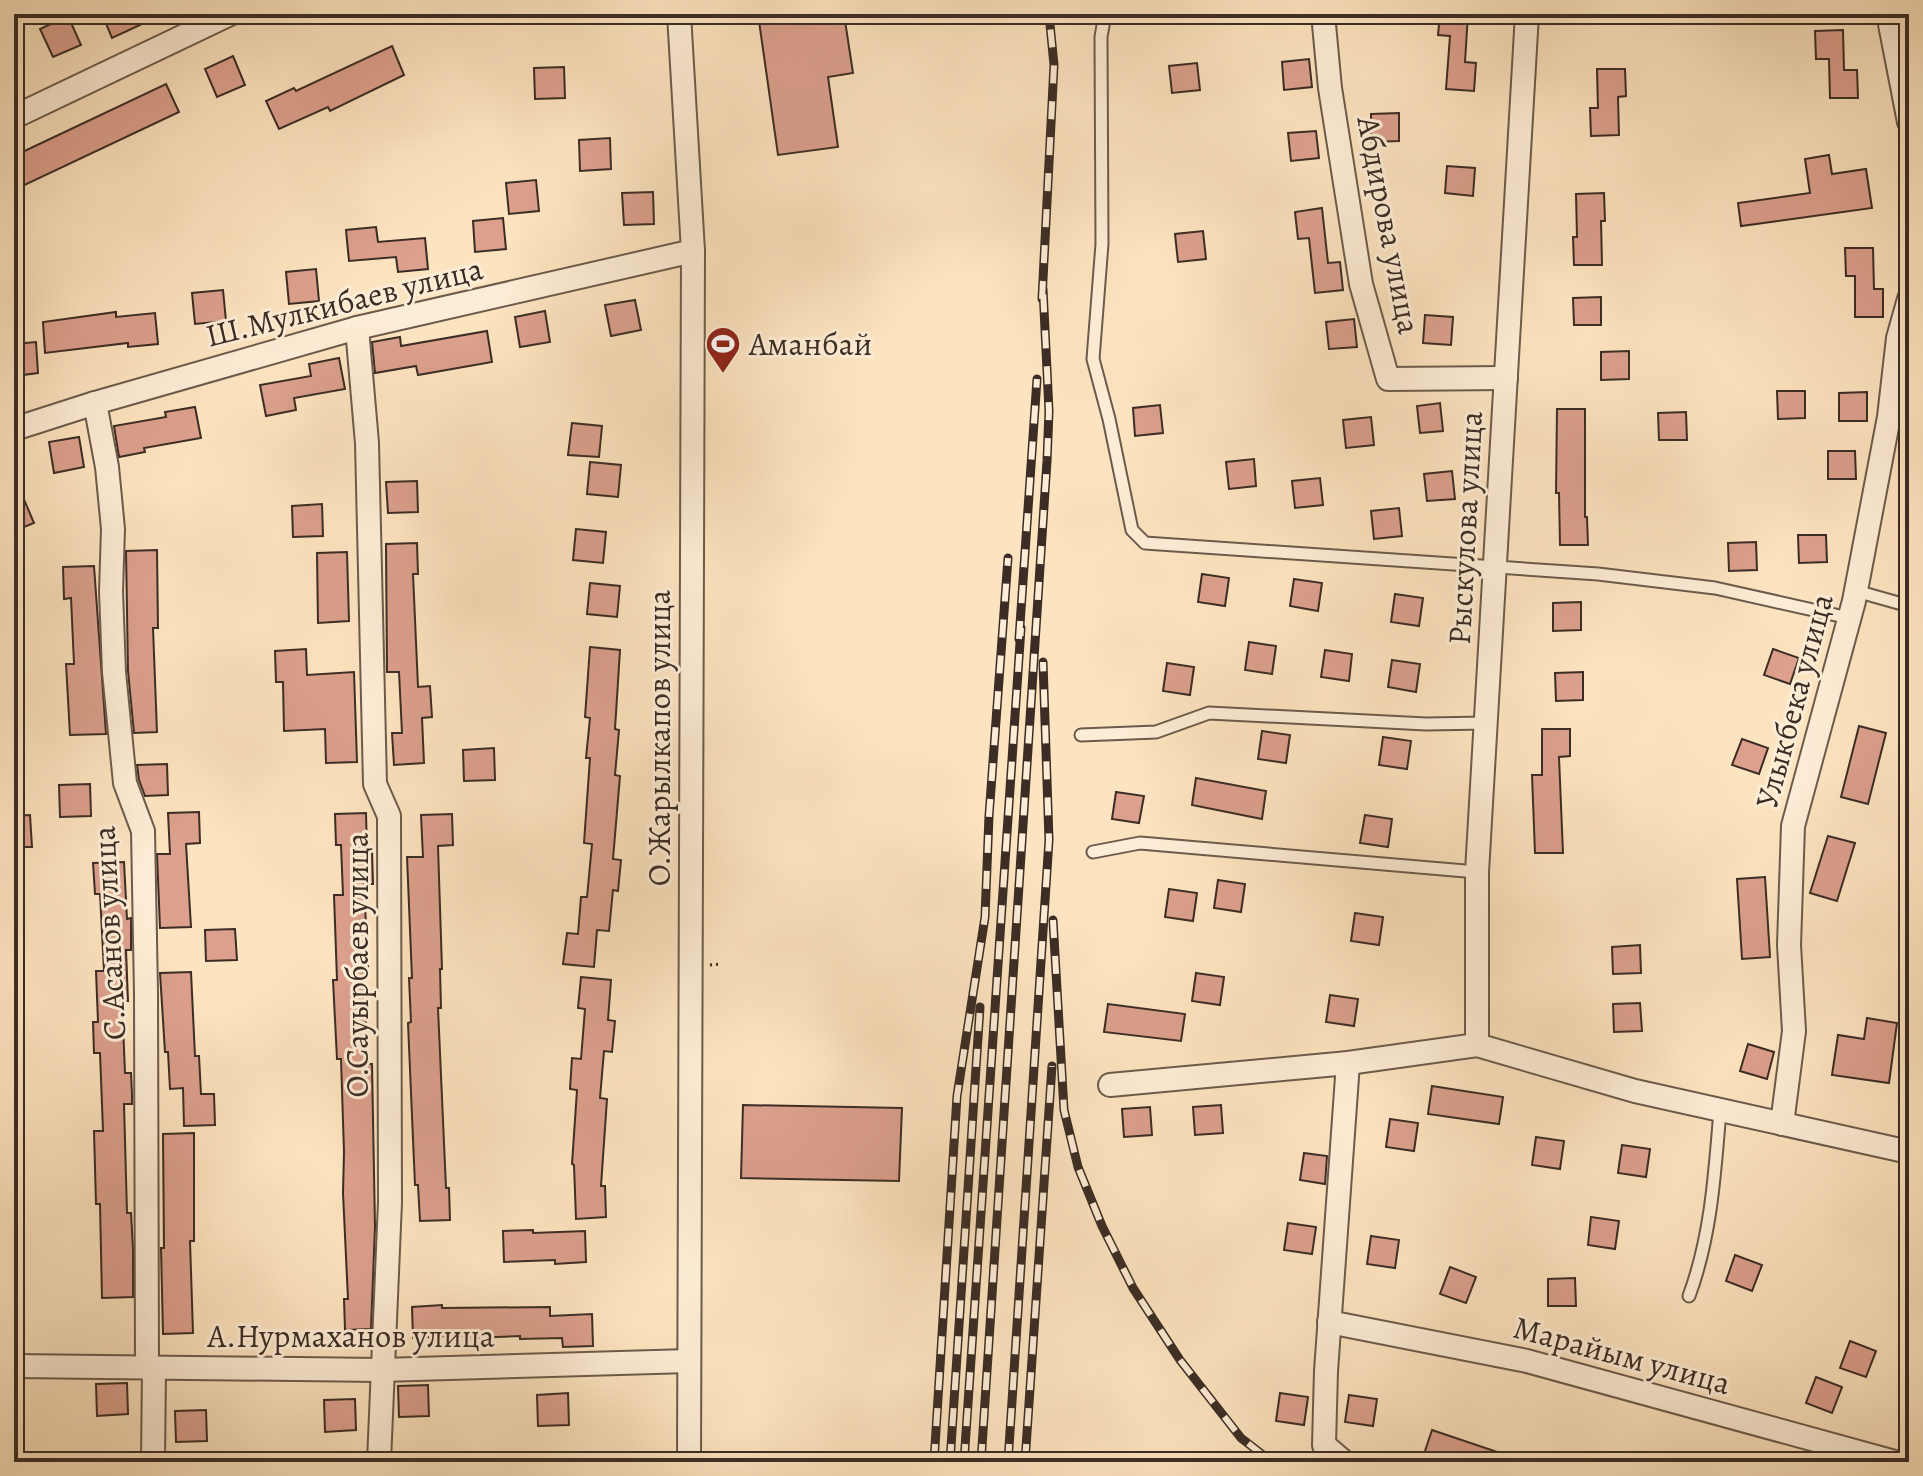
<svg xmlns="http://www.w3.org/2000/svg" width="1923" height="1476" font-family="Alegreya,serif">
<style>
.building{fill:#dca08d;stroke:#3b2d25;stroke-width:2}
.lines{fill:none;stroke-linecap:round;stroke-linejoin:round}
.service-casing{stroke:#6c5b4c;stroke-width:15}
.minor-casing{stroke:#6c5b4c;stroke-width:26}
.path{stroke:#3b2d25;stroke-width:3;stroke-dasharray:2 4;stroke-linecap:butt}
.service{stroke:#feedd6;stroke-width:11}
.minor{stroke:#feedd6;stroke-width:22}
.rail-casing{stroke:#3b2d25;stroke-width:9}
.rail{stroke:#feedd6;stroke-width:6;stroke-dasharray:18;stroke-linecap:butt}
.labels{text-anchor:middle;dominant-baseline:central;stroke-width:6;stroke-linejoin:round;paint-order:stroke}
.street-label{font-size:32px;fill:#3b2d25;stroke:#feedd6}
.poi-label{font-size:32px;fill:#3b2d25;stroke:#feedd6;text-anchor:start}
</style>
<rect width="100%" height="100%" fill="#fde4c0"/>
<filter id="stains"><feTurbulence type="fractalNoise" baseFrequency=".0025" numOctaves="4"/><feColorMatrix values="0 0 0 0 .2 0 0 0 0 .09 0 0 0 0 .02 0 0 0 .5 -.17"/></filter>
<radialGradient id="worn" r=".72"><stop offset=".6" stop-color="#630" stop-opacity="0"/><stop offset="1" stop-color="#630" stop-opacity=".3"/></radialGradient>
<g class="building">
<polygon points="102,14 135,14 140,25 112,38"/>
<polygon points="758,14 844,14 853,73 828,77 838,147 778,155"/>
<polygon points="1440,14 1468,14 1465,62 1476,63 1474,91 1446,89 1450,36 1438,35"/>
<polygon points="68,16 81,45 53,57 40,29"/>
<polygon points="1843,30 1844,70 1857,70 1858,98 1830,98 1829,59 1816,59 1815,31"/>
<polygon points="392,46 404,75 330,111 328,107 279,129 266,101 294,88 296,91"/>
<polygon points="233,56 245,85 217,97 205,69"/>
<polygon points="1309,59 1312,87 1284,90 1282,62"/>
<polygon points="1197,63 1200,90 1172,93 1169,66"/>
<polygon points="564,67 565,98 535,99 534,68"/>
<polygon points="1597,69 1625,69 1626,96 1618,97 1619,135 1591,136 1590,108 1598,108"/>
<polygon points="166,84 179,112 14,190 14,156"/>
<polygon points="1399,113 1399,141 1371,142 1371,114"/>
<polygon points="1316,131 1319,158 1291,161 1288,133"/>
<polygon points="610,138 611,169 580,171 579,140"/>
<polygon points="1829,155 1832,174 1866,169 1872,208 1741,226 1738,203 1810,193 1805,159"/>
<polygon points="1447,166 1475,168 1473,196 1445,193"/>
<polygon points="536,180 539,211 509,214 506,183"/>
<polygon points="653,192 654,224 624,225 622,193"/>
<polygon points="1604,193 1605,221 1601,221 1602,265 1574,265 1573,237 1577,237 1576,194"/>
<polygon points="1322,208 1328,263 1340,262 1343,290 1315,293 1309,238 1298,239 1295,212"/>
<polygon points="503,218 506,249 475,252 473,221"/>
<polygon points="376,227 378,242 425,238 428,269 398,272 396,257 349,261 346,230"/>
<polygon points="1203,231 1206,259 1178,262 1175,234"/>
<polygon points="1845,248 1873,248 1874,289 1883,289 1883,317 1855,317 1855,276 1846,276"/>
<polygon points="316,269 319,301 289,304 286,272"/>
<polygon points="223,290 226,321 195,324 192,293"/>
<polygon points="1601,297 1601,325 1574,325 1573,298"/>
<polygon points="635,300 641,330 611,336 605,305"/>
<polygon points="545,311 550,342 520,347 515,317"/>
<polygon points="116,312 116,317 155,313 158,344 128,347 128,343 45,353 43,322"/>
<polygon points="1425,315 1453,317 1451,345 1423,343"/>
<polygon points="1354,319 1357,347 1329,349 1326,322"/>
<polygon points="487,331 492,362 418,375 416,366 375,373 372,342 400,337 401,346"/>
<polygon points="36,342 38,373 14,376 14,344"/>
<polygon points="1629,351 1629,379 1601,380 1601,352"/>
<polygon points="339,358 345,389 294,398 296,410 266,416 260,385 311,376 309,364"/>
<polygon points="1777,391 1805,391 1805,418 1778,419"/>
<polygon points="1867,392 1867,421 1839,421 1839,393"/>
<polygon points="1440,403 1443,431 1420,433 1417,406"/>
<polygon points="1160,405 1163,433 1135,436 1133,408"/>
<polygon points="195,407 201,438 144,448 145,452 119,457 114,426 166,417 165,412"/>
<polygon points="1557,409 1585,409 1585,517 1587,517 1588,545 1560,545 1559,493 1556,493"/>
<polygon points="1686,412 1687,440 1659,440 1658,413"/>
<polygon points="1371,417 1374,445 1346,448 1343,420"/>
<polygon points="572,423 602,426 599,457 568,455"/>
<polygon points="79,437 84,467 54,473 49,442"/>
<polygon points="1828,451 1855,451 1856,479 1828,479"/>
<polygon points="1254,459 1256,486 1229,489 1226,462"/>
<polygon points="590,462 621,465 618,497 587,494"/>
<polygon points="1452,471 1455,499 1427,501 1424,474"/>
<polygon points="14,476 34,523 14,531"/>
<polygon points="1320,478 1323,505 1295,508 1292,481"/>
<polygon points="417,481 418,512 388,513 386,482"/>
<polygon points="322,504 323,536 293,537 292,506"/>
<polygon points="1399,508 1402,536 1374,539 1371,511"/>
<polygon points="576,529 606,532 603,563 573,560"/>
<polygon points="1798,535 1826,535 1827,562 1799,563"/>
<polygon points="1756,542 1757,570 1729,571 1728,543"/>
<polygon points="417,543 418,574 413,574 418,687 430,686 432,717 422,718 424,763 394,765 392,733 402,733 399,672 387,672 386,544"/>
<polygon points="157,550 158,628 153,628 157,732 134,733 128,671 126,551"/>
<polygon points="347,552 349,621 318,623 317,553"/>
<polygon points="94,566 106,734 70,735 66,664 74,664 71,598 64,599 63,567"/>
<polygon points="1202,574 1229,578 1225,606 1198,602"/>
<polygon points="1294,579 1322,583 1318,611 1290,606"/>
<polygon points="590,583 620,586 617,617 587,614"/>
<polygon points="1395,594 1423,598 1419,626 1391,622"/>
<polygon points="1581,602 1581,630 1553,631 1553,603"/>
<polygon points="1249,642 1276,646 1272,674 1245,670"/>
<polygon points="590,647 620,650 615,729 619,730 615,775 620,776 613,859 621,860 618,891 613,890 609,931 597,930 594,967 563,964 567,933 578,934 581,897 587,897 592,844 584,843 590,758 586,758 590,718 585,717"/>
<polygon points="306,649 307,675 354,672 357,762 326,763 325,729 284,731 283,682 276,682 275,651"/>
<polygon points="1773,649 1799,658 1790,684 1764,675"/>
<polygon points="1325,650 1352,654 1349,681 1321,677"/>
<polygon points="1392,660 1420,664 1416,692 1388,687"/>
<polygon points="1167,663 1194,667 1190,695 1163,691"/>
<polygon points="1583,672 1583,700 1556,701 1555,673"/>
<polygon points="1859,726 1886,733 1868,804 1841,797"/>
<polygon points="1542,729 1570,729 1570,756 1559,757 1563,853 1535,853 1532,775 1542,775"/>
<polygon points="1262,731 1290,735 1286,763 1258,759"/>
<polygon points="1383,737 1411,741 1407,769 1379,765"/>
<polygon points="1742,739 1768,748 1759,774 1732,765"/>
<polygon points="494,748 495,780 464,781 463,750"/>
<polygon points="167,764 168,795 145,796 139,780 137,765"/>
<polygon points="1196,778 1266,791 1262,819 1192,805"/>
<polygon points="90,784 91,816 60,817 59,785"/>
<polygon points="1116,792 1144,796 1139,823 1112,819"/>
<polygon points="199,812 200,843 186,844 191,927 160,928 157,854 170,854 168,813"/>
<polygon points="366,813 367,852 372,852 373,884 364,884 368,967 363,967 368,1064 372,1064 375,1227 371,1329 345,1330 344,1299 348,1299 343,1193 344,1152 341,1059 337,1059 333,980 337,980 334,895 343,895 341,845 336,845 335,814"/>
<polygon points="452,814 453,845 438,846 442,969 440,969 441,1008 438,1008 446,1188 449,1188 450,1220 420,1221 418,1185 415,1185 408,1023 411,1022 409,978 412,978 407,857 423,857 421,815"/>
<polygon points="30,815 32,847 14,847 14,816"/>
<polygon points="1365,815 1392,819 1388,847 1360,843"/>
<polygon points="1828,836 1855,843 1837,901 1810,893"/>
<polygon points="124,862 127,919 131,918 131,950 126,950 128,1001 122,1001 125,1073 131,1073 132,1095 132,1104 124,1104 127,1213 131,1213 133,1249 133,1297 102,1298 100,1204 96,1204 94,1131 103,1131 100,1053 94,1053 93,1022 98,1022 96,971 104,971 100,894 95,894 93,863"/>
<polygon points="1765,877 1770,957 1742,959 1737,879"/>
<polygon points="1218,880 1245,884 1241,912 1214,908"/>
<polygon points="1169,889 1197,893 1193,921 1165,917"/>
<polygon points="1355,913 1383,917 1379,945 1351,941"/>
<polygon points="235,929 237,960 206,961 205,930"/>
<polygon points="1640,945 1641,973 1613,974 1612,947"/>
<polygon points="191,972 195,1056 199,1056 201,1094 214,1094 215,1125 184,1126 183,1088 170,1089 168,1052 165,1052 160,973"/>
<polygon points="1196,973 1224,977 1220,1005 1192,1001"/>
<polygon points="581,977 611,980 608,1020 615,1021 612,1052 604,1051 600,1098 607,1099 601,1186 605,1186 606,1217 576,1219 574,1165 572,1164 577,1090 570,1089 572,1058 581,1059 585,1009 578,1008"/>
<polygon points="1330,995 1358,999 1354,1026 1326,1022"/>
<polygon points="1640,1003 1642,1031 1614,1032 1613,1004"/>
<polygon points="1108,1004 1185,1014 1181,1041 1104,1032"/>
<polygon points="1867,1018 1897,1023 1889,1083 1832,1075 1838,1035 1864,1039"/>
<polygon points="1748,1044 1774,1052 1767,1079 1740,1071"/>
<polygon points="1432,1086 1503,1097 1499,1124 1428,1114"/>
<polygon points="743,1105 902,1108 899,1181 741,1178"/>
<polygon points="1221,1105 1223,1133 1195,1135 1193,1107"/>
<polygon points="1150,1107 1152,1135 1124,1137 1122,1109"/>
<polygon points="1390,1119 1418,1123 1414,1151 1386,1147"/>
<polygon points="194,1133 194,1241 190,1241 193,1333 163,1334 161,1248 164,1248 163,1134"/>
<polygon points="1536,1137 1564,1141 1560,1169 1532,1165"/>
<polygon points="1622,1145 1650,1149 1646,1177 1618,1173"/>
<polygon points="1304,1153 1327,1156 1325,1184 1300,1180"/>
<polygon points="1591,1217 1619,1221 1615,1249 1588,1245"/>
<polygon points="1288,1223 1316,1227 1312,1254 1284,1250"/>
<polygon points="533,1230 533,1233 585,1231 586,1262 555,1264 555,1260 504,1262 503,1231"/>
<polygon points="1371,1236 1399,1240 1395,1268 1367,1264"/>
<polygon points="1735,1255 1762,1265 1752,1291 1726,1281"/>
<polygon points="1450,1267 1476,1277 1466,1303 1440,1294"/>
<polygon points="1575,1278 1576,1306 1548,1306 1548,1279"/>
<polygon points="442,1305 442,1308 550,1307 550,1316 592,1314 593,1346 563,1347 562,1338 520,1339 520,1336 470,1338 470,1335 413,1338 412,1307"/>
<polygon points="1850,1341 1876,1351 1866,1377 1840,1368"/>
<polygon points="1816,1377 1842,1387 1832,1413 1806,1403"/>
<polygon points="127,1383 128,1414 97,1416 96,1384"/>
<polygon points="428,1385 429,1416 399,1417 398,1386"/>
<polygon points="568,1393 569,1425 538,1426 537,1395"/>
<polygon points="1280,1393 1308,1397 1304,1425 1276,1421"/>
<polygon points="1349,1395 1377,1399 1373,1426 1345,1422"/>
<polygon points="355,1399 356,1430 325,1432 324,1400"/>
<polygon points="206,1410 207,1441 176,1442 175,1411"/>
<polygon points="1432,1430 1518,1459 1518,1462 1439,1462 1423,1457"/>
</g>
<g class="lines">
<defs>
<g id="service">
<polyline points="1105,14 1101,37 1102,244 1093,359 1109,419 1132,530 1145,543 1598,574 1715,588 1849,618"/>
<polyline points="1856,591 1909,606"/>
<polyline points="1081,735 1156,732 1209,713 1426,724 1486,723"/>
<polyline points="1093,852 1140,843 1477,872"/>
<path d="M 1689,1296 C 1711,1237 1715,1172 1720,1110"/>
</g>
<g id="minor">
<polyline points="679,14 693,251 689,1462"/>
<polyline points="1323,14 1330,88 1361,284 1388,379 1506,378"/>
<polyline points="1888,14 1909,122"/>
<polyline points="14,117 230,14"/>
<polyline points="357,328 367,443 375,784 389,816 390,1202 379,1462"/>
<polyline points="95,403 107,467 113,529 111,591 114,672 125,783 143,831 146,993 147,1368"/>
<polyline points="14,429 95,403 357,328 693,251"/>
<polyline points="1477,1045 1477,872 1527,14"/>
<polyline points="1110,1085 1348,1063 1477,1045 1635,1091 1909,1152"/>
<polyline points="1782,1124 1794,1031 1789,945 1793,826 1854,601 1889,417 1898,338 1909,299"/>
<polyline points="1329,1322 1527,1361 1895,1462"/>
<polyline points="14,1366 381,1370 689,1361"/>
<polyline points="153,1462 154,1368"/>
<polyline points="1344,1462 1324,1445 1326,1371 1348,1063"/>
</g>
</defs>
<use href="#service" class="service-casing"/>
<use href="#minor" class="minor-casing"/>
<polyline class="path" points="710,965 722,964"/>
<use href="#service" class="service"/>
<use href="#minor" class="minor"/>
<defs>
<g id="rail">
<polyline points="1042,299 1054,65 1049,14"/>
<polyline points="1019,639 1037,379"/>
<polyline points="1053,920 1064,1110 1078,1167 1102,1226 1133,1288 1180,1360 1241,1438 1272,1462"/>
<polyline points="934,1462 957,1096 985,917 989,816 1008,558"/>
<polyline points="950,1462 980,1007"/>
<polyline points="964,1462 1021,628"/>
<polyline points="981,1462 1047,461 1049,411 1043,289"/>
<polyline points="1008,1462 1049,840 1043,662"/>
<polyline points="1025,1462 1052,1066"/>
</g>
</defs>
<use href="#rail" class="rail-casing"/>
<use href="#rail" class="rail"/>
</g>
<defs>
<symbol id="stadium-pin" viewBox="-11 -11 22 30"><path d="M0 17L-7.5 6A9.5 9.5 0 1 1 7.5 6Z" fill="#8f2418" stroke="#feedd6"/><path d="M0-5a6.5 5 0 1 0 0 10a6.5 5 0 1 0 0-10ZM-3.5-1.8h7v3.6h-7Z" fill="#fff"/></symbol>
</defs>
<g fill-rule="evenodd">
<use href="#stadium-pin" x="703" y="324" width="40" height="54"/>
</g>
<g class="labels">
<g class="street-label">
<text transform="translate(1389 225) rotate(79)">Абдирова улица</text>
<text transform="translate(344 302) rotate(-14)">Ш.Мулкибаев улица</text>
<text transform="translate(1465 528) rotate(-87)">Рыскулова улица</text>
<text transform="translate(1794 701) rotate(-75)">Улыкбека улица</text>
<text transform="translate(659 738) rotate(-90)">О.Жарылкапов улица</text>
<text transform="translate(109 933) rotate(-93)">С.Асанов улица</text>
<text transform="translate(357 965) rotate(-90)">О.Сауырбаев улица</text>
<text x="351" y="1336">А.Нурмаханов улица</text>
<text transform="translate(1622 1355) rotate(15)">Марайым улица</text>
</g>
<g class="poi-label">
<text x="749" y="344">Аманбай</text>
</g>
</g>
<rect width="1923" height="1476" fill="none" stroke="#fde4c0" stroke-width="48"/>
<rect x="16" y="16" width="1891" height="1444" fill="none" stroke="#3b2d25" stroke-width="4"/>
<rect x="24" y="24" width="1875" height="1428" fill="none" stroke="#3b2d25" stroke-width="2"/>
<rect width="100%" height="100%" filter="url(#stains)"/>
<rect width="100%" height="100%" fill="url(#worn)"/>
</svg>
